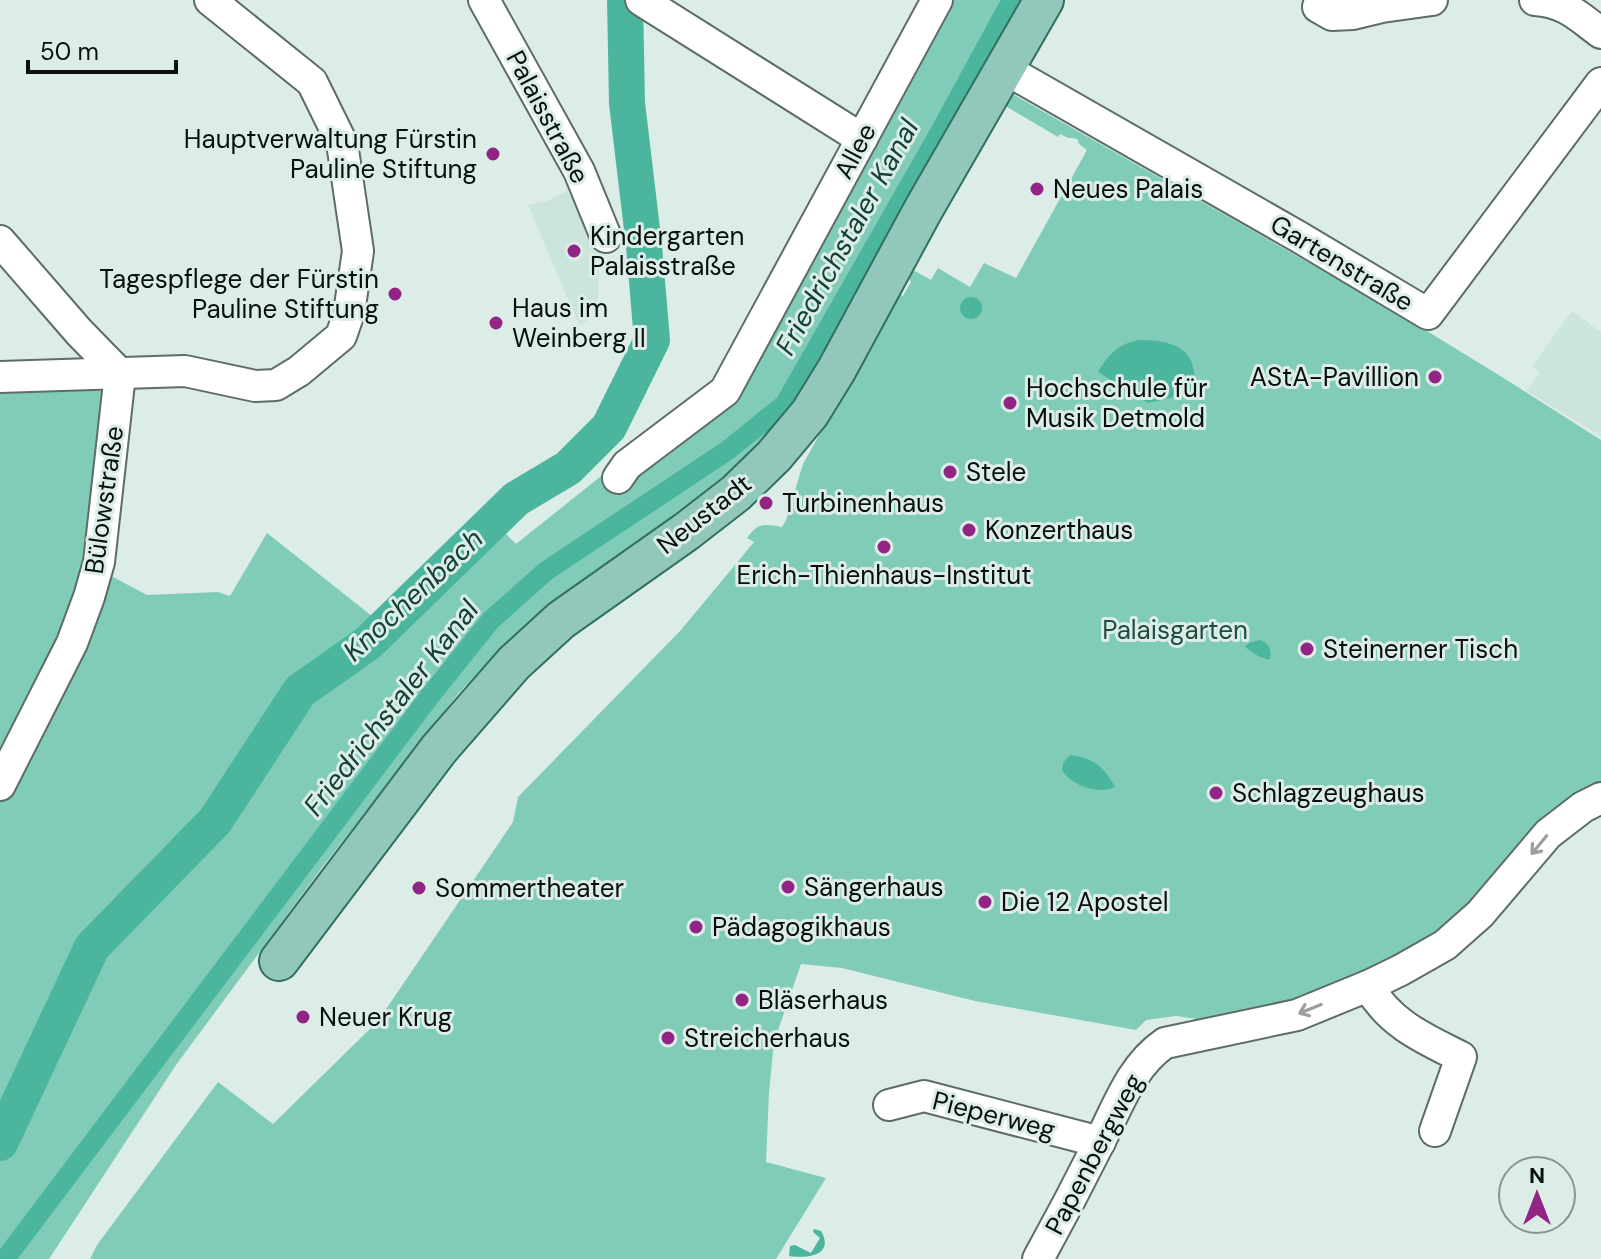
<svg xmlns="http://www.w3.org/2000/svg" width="1601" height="1259" font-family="'DM Sans',sans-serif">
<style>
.built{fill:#cbe5dd}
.green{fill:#80ccb8}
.water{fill:#4cb59d}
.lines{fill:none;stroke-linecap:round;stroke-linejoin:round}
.stream{stroke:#4cb59d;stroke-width:6}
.canal{stroke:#4cb59d;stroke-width:20}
.river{stroke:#4cb59d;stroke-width:36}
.minor-casing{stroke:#5d6c67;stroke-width:34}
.major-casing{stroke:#326f61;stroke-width:42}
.minor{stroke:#fff;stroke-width:30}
.major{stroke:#91c8bb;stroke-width:38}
.oneway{stroke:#9d9f9f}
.poi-dot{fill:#922485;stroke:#dcede8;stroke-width:3}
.labels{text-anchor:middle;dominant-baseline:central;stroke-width:6;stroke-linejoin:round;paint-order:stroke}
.street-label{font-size:26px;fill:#090f0e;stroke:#dcede8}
.poi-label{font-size:26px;fill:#090f0e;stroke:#dcede8;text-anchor:start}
.park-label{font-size:26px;fill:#204d43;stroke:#dcede8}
.water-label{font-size:28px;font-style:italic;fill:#134137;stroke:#dcede8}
</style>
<rect width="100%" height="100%" fill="#dcede8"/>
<g class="built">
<polygon points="567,191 600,243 598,297 594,311 590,319 579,325 528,205 547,201"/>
<polygon points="1572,311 1601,332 1601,436 1526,391 1540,373 1532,366"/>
</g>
<g class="green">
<polygon points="944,0 1026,0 807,388 751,460 651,534 596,570 545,609 499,651 458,694 324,865 176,1065 49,1259 0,1259 0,390 105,388 100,570 147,595 218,592 230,596 267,533 377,620 391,600 485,513 516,544 620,461 723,390"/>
<path d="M 1009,92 L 1404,317 L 1502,377 L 1601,440 L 1601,789 L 1440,937 L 1298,1003 L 1217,1022 L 1176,1016 L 1146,1020 L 1136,1030 L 975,1001 L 842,968 L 801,964 L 774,1042 L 769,1093 L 766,1162 L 826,1178 L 776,1259 L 90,1259 L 97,1245 L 218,1082 L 273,1124 L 378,1021 L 513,822 L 518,797 L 681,630 L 754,542 L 747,538 C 759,522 764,524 782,527 L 786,520 L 803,464 L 898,294 L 903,296 L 911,282 L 909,278 L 911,269 L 931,280 L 938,268 L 970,287 L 984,263 L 1016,278 L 1087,150 L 1079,144 L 1078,140 L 1074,138 L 1068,138 L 1060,134 L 1058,137 L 1002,104 Z"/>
</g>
<g class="water">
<circle cx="971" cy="308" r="11"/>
<path d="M 1138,340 C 1158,340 1184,342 1192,363 C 1194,369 1194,377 1196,384 L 1188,394 L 1148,403 L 1098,372 C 1109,354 1117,345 1138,340 Z"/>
<path d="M 1260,640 C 1269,643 1273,651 1269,660 L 1258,656 L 1245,647 L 1249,643 Z"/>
<path d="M 1070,755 C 1092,758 1104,766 1115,787 C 1098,795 1072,786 1062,770 L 1063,763 Z"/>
<path d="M 814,1229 L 821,1231 C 835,1255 808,1259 789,1256 L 790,1246 L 795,1245 L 811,1253 L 820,1238 L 813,1232 Z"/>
</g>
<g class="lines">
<polyline class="stream" points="423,689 430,696"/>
<polyline class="canal" points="5,1259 430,696 491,620 546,571 728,450 785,404 939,134 1012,0"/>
<polyline class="river" points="0,1143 92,947 215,821 300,691 368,643 516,499 568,468 609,427 652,340 644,246 627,103 625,0"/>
<defs>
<g id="minor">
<polyline points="484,0 579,171 606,237"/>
<polyline points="641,0 862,139"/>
<polyline points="1320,0 1318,7 1332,15 1353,14 1382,7 1432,0"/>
<path d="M 1535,0 C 1565,2 1578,16 1601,33"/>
<polyline points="1005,69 1299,237 1428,314 1601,83"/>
<polyline points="0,241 79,332 120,374"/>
<polyline points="0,377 185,371 255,386 276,385 299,371 341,336 349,313 358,251 342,143 312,82 210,0"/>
<polyline points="618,478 627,465 725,391 937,0"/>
<polyline points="0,785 72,643 89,597 99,562 120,374"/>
<path d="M 1368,986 C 1390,1024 1423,1038 1461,1057 L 1435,1131"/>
<polyline points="889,1105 924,1096 1100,1142"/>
<path d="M 1038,1259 C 1059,1221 1079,1183 1098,1145 C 1117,1109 1130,1067 1165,1043 L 1297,1015 L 1368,986 L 1401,970 L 1445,945 L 1480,914 L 1548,834 L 1583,807 L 1601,798"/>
</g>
<polyline id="major" points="279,961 439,749 514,663 561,620 687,531 736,493 774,456 810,413 837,369 923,210 1044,0"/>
</defs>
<use href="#minor" class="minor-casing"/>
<use href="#major" class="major-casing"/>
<use href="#minor" class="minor"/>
<use href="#major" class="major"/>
</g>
<defs><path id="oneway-shaft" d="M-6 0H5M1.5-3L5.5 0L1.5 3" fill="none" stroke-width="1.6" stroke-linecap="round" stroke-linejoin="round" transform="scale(2)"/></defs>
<g class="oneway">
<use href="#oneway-shaft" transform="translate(1539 845) rotate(130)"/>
<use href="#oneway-shaft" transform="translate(1310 1009) rotate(158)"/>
</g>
<g class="poi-dot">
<circle cx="493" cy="154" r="8"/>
<circle cx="1037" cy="189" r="8"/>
<circle cx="574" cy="251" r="8"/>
<circle cx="395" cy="294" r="8"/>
<circle cx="496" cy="323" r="8"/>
<circle cx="1435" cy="377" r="8"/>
<circle cx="1010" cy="403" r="8"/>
<circle cx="950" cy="472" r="8"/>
<circle cx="766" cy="503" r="8"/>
<circle cx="969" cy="530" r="8"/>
<circle cx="884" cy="547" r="8"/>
<circle cx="1307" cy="649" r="8"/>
<circle cx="1216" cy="793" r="8"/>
<circle cx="788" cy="887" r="8"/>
<circle cx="419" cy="888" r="8"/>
<circle cx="985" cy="902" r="8"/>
<circle cx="696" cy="927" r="8"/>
<circle cx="742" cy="1000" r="8"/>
<circle cx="303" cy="1017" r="8"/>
<circle cx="668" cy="1038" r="8"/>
</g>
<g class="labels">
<g class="street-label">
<text transform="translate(548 117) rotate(62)">Palaisstraße</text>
<text transform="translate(855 151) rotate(-62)">Allee</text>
<text transform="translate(1342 263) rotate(31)">Gartenstraße</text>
<text transform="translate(104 500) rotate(-82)">Bülowstraße</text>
<text transform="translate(704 514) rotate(-38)">Neustadt</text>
<text transform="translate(994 1115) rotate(14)">Pieperweg</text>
<text transform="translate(1094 1154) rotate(-62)">Papenbergweg</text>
</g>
<g class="poi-label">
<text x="477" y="139" text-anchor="end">Hauptverwaltung Fürstin<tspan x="477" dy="30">Pauline Stiftung</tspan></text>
<text x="1053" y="189">Neues Palais</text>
<text x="590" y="236">Kindergarten<tspan x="590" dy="30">Palaisstraße</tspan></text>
<text x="379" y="279" text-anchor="end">Tagespflege der Fürstin<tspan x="379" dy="30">Pauline Stiftung</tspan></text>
<text x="512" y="308">Haus im<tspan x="512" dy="30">Weinberg II</tspan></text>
<text x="1419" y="377" text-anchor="end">AStA-Pavillion</text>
<text x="1026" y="388">Hochschule für<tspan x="1026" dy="30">Musik Detmold</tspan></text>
<text x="966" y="472">Stele</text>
<text x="782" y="503">Turbinenhaus</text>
<text x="985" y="530">Konzerthaus</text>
<text x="884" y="575" text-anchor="middle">Erich-Thienhaus-Institut</text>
<text x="1323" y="649">Steinerner Tisch</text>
<text x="1232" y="793">Schlagzeughaus</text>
<text x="804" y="887">Sängerhaus</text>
<text x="435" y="888">Sommertheater</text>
<text x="1001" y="902">Die 12 Apostel</text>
<text x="712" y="927">Pädagogikhaus</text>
<text x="758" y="1000">Bläserhaus</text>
<text x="319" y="1017">Neuer Krug</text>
<text x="684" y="1038">Streicherhaus</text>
</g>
<g class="park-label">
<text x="1175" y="630">Palaisgarten</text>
</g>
<g class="water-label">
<text transform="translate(847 237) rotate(-61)">Friedrichstaler Kanal</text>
<text transform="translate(413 595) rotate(-43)">Knochenbach</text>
<text transform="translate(391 708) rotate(-52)">Friedrichstaler Kanal</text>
</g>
</g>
<g transform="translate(1537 1195)"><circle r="38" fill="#dcede8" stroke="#889491" stroke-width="2"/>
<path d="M0-6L14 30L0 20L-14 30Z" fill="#922485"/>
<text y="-12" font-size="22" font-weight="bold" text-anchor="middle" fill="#090f0e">N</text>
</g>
<path d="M28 60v12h148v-12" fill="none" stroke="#090f0e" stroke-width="4"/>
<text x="40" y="60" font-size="24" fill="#090f0e" stroke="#dcede8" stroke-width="6" paint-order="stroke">50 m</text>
</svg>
